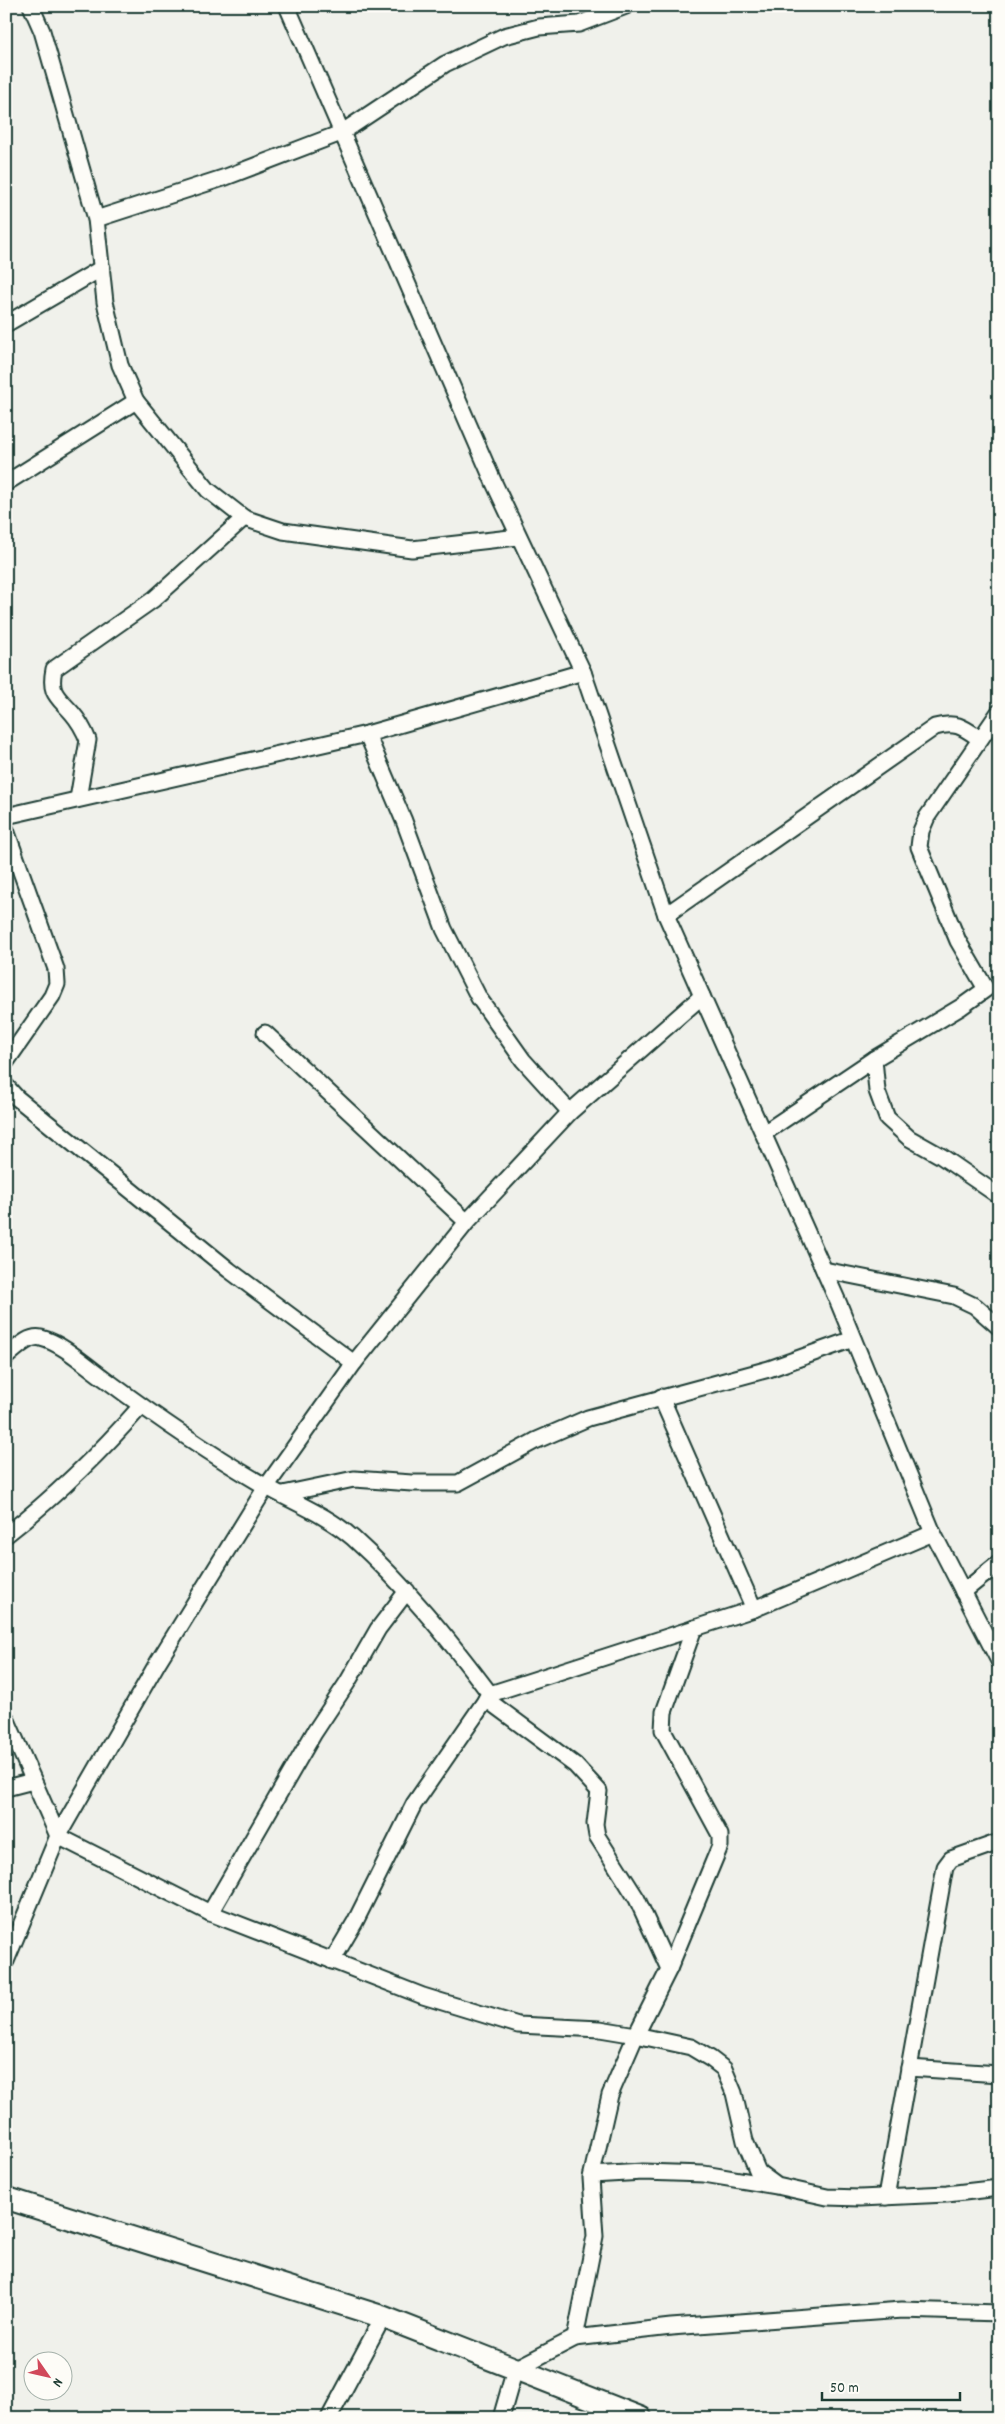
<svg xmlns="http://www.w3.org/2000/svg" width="1005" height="2424" font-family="Dekko,sans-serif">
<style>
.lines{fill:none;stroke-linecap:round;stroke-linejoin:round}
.street-casing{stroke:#1f3d34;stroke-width:19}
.secondary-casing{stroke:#1f3d34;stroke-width:25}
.street{stroke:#fdfcf7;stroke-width:15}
.secondary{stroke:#fdfcf7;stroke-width:21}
</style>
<rect width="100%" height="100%" fill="#f0f1eb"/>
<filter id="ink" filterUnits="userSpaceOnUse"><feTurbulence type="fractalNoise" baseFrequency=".02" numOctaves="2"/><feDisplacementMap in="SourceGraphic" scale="10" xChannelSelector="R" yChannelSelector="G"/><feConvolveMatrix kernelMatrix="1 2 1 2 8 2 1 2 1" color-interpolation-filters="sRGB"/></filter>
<g filter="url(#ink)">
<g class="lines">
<defs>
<g id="street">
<polyline points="31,6 42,31 96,219 105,302 120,365 136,401 208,490 244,518 283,531 412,549 518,537"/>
<polyline points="287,6 494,483 583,672 666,915 839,1304 933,1533 999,1661"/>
<polyline points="96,219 226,177 341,133 445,64 504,36 539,27 579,24 626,6"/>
<polyline points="6,324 102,268"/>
<polyline points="6,483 136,401"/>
<polyline points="367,734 404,821 444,929 479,998 523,1060 570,1112"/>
<path d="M 78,799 L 88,740 C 84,730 79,721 72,713 C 57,696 49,694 54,669 L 154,599 L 244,518"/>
<polyline points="6,816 367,734 583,672"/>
<polyline points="6,830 56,969 57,984 52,996 6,1062"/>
<path d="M 666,915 L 935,727 C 956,721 963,727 980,739"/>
<polyline points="265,1033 467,1222"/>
<polyline points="874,1059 877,1091 887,1118 909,1138 941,1156 999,1196"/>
<polyline points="6,1086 17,1098 229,1270 354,1363"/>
<polyline points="764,1133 874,1059 961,1007 986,989 958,941 919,847 921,831 927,817 999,712"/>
<polyline points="824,1270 954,1296 975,1306 999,1327"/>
<path d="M 6,1357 C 16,1349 28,1335 41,1338 C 64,1344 86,1366 105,1379 C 156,1417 210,1454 265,1486 C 295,1503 327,1515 353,1538 C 405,1585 448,1638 490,1694 L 754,1609 L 933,1533"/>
<polyline points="661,1397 754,1609"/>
<polyline points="283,1494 354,1479 412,1483 458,1483 535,1441 588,1418 769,1369 853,1339"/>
<path d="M 6,1535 C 56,1496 100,1453 141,1406"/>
<polyline points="963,1592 999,1563"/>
<polyline points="486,1699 575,1765 599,1791 595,1824 597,1836 637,1899 669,1969 636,2035 610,2095 591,2178 595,2236 575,2338"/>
<polyline points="6,1718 58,1836 210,1913 423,1996 518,2025 600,2029 636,2035 691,2047 711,2059 724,2069 734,2093 745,2141 758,2172 777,2186 827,2197 860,2198 947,2194 999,2188"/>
<polyline points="6,1788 33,1781"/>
<polyline points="210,1913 314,1733 347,1683 378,1629 407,1591"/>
<polyline points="6,1961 58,1836 158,1662 266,1487 354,1363 467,1222 570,1112 702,996"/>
<polyline points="332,1961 355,1922 414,1804 490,1694"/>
<polyline points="669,1969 720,1846 720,1835 663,1730 664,1712 694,1628"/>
<polyline points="909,2068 999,2074"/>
<polyline points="592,2175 643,2172 704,2174 776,2186"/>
<polyline points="886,2197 945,1867 951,1859 999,1842"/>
<polyline points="329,2418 383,2317"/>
<polyline points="501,2418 515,2369 575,2338 671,2327 902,2310 999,2313"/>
</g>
<polyline id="secondary" points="6,2198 383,2317 641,2418"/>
</defs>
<use href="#street" class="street-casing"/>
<use href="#secondary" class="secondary-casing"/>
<use href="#street" class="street"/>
<use href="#secondary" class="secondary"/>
</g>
</g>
<rect width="1005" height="2424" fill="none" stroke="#fdfcf7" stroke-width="25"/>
<rect x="12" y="12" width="980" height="2399" fill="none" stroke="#1f3d34" stroke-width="2" filter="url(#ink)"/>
<g transform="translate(48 2376) rotate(124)"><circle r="24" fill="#fdfcf7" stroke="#a4b0a9"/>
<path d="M0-4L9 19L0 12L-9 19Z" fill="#d1495b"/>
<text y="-8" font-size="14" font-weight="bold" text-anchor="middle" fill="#1f3d34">N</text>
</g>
<path d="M822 2392v8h138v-8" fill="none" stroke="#1f3d34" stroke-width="2.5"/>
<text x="830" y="2392" font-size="15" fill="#1f3d34" stroke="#fdfcf7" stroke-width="4" paint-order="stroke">50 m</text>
</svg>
